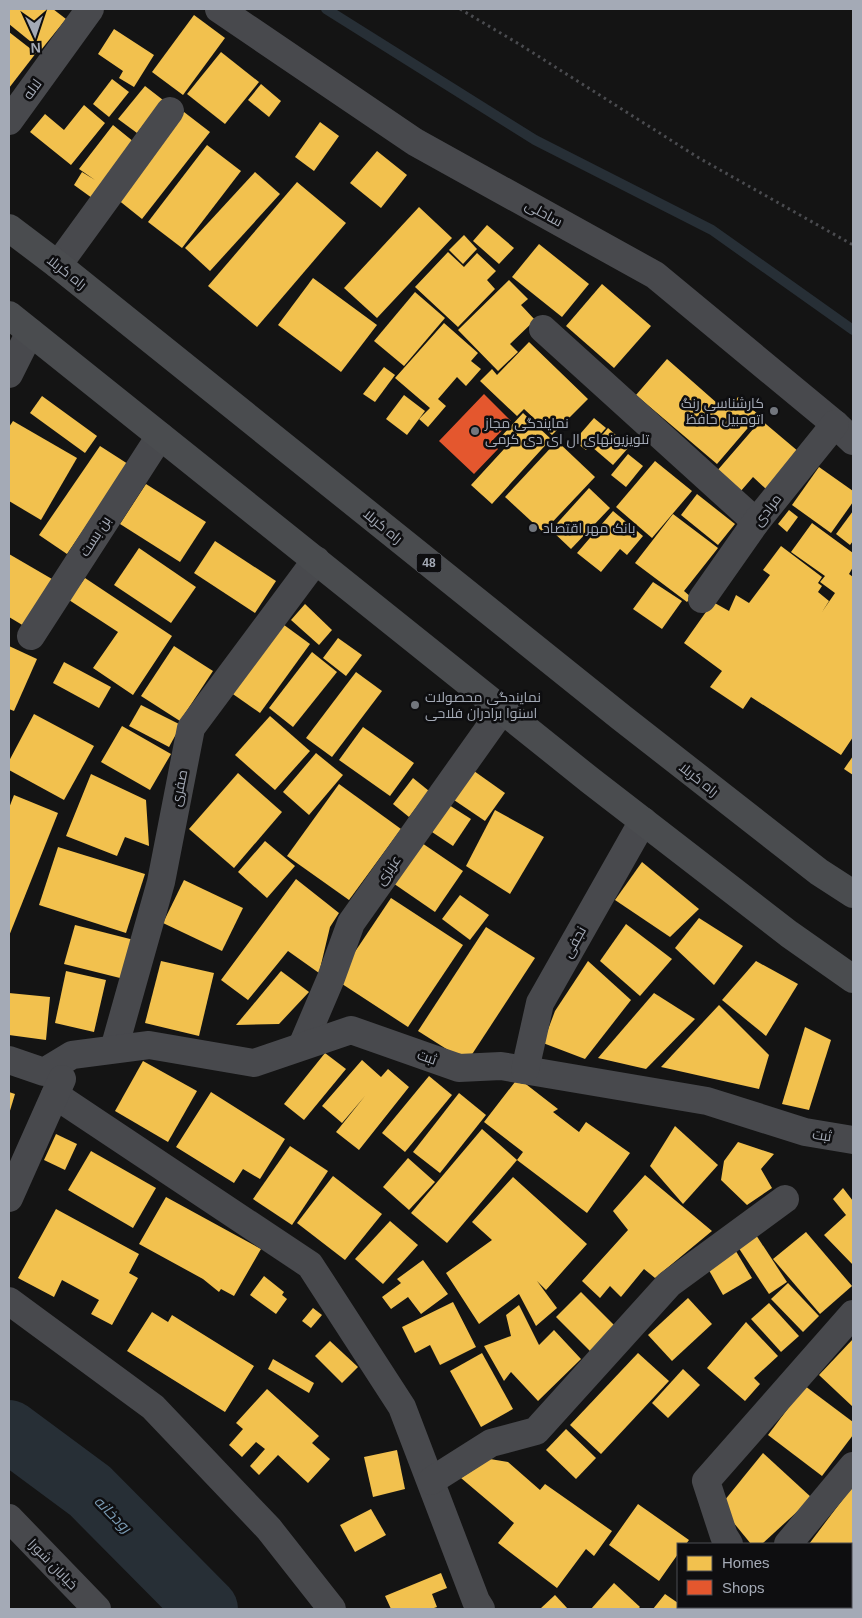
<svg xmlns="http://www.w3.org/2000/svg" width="862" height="1618" font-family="Helvetica,Cairo,sans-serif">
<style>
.homes{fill:#f2c14e}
.shops{fill:#e4572e}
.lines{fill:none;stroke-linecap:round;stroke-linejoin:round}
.stream{stroke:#272f36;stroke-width:10}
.river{stroke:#272f36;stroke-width:62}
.path{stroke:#4a4b4f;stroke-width:3;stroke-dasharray:2.5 4;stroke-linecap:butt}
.minor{stroke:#48494d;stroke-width:28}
.major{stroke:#4a4c4f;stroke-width:28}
.poi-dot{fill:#72767d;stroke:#0e0e10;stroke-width:2}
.labels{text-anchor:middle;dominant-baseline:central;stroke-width:5;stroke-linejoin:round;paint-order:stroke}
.shield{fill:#0e0e10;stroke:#777b84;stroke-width:1}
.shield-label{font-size:12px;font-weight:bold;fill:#a4aab6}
.street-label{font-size:14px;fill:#a4aab6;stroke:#0e0e10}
.poi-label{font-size:14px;fill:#a4aab6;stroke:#0e0e10;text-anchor:start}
.water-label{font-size:15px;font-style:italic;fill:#799ab3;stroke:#0e0e10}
</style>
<rect width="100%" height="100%" fill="#141414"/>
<g class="homes">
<polygon points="9,9 53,9 66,19 41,50 9,24"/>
<polygon points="194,15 225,38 183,95 152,72"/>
<polygon points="114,29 154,55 134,87 119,78 123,71 98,54"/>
<polygon points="9,32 36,53 9,88"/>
<polygon points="221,52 259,82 225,124 187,94"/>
<polygon points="112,79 129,92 109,117 93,104"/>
<polygon points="261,84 281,101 269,117 248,100"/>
<polygon points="145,86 163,100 137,133 118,119"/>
<polygon points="84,105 105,123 71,165 30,132 45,114 64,130"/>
<polygon points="184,112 210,132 142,219 117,199"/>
<polygon points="320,122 339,136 314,171 295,157"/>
<polygon points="113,125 134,142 92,198 74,185 82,172 95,180 79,169"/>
<polygon points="207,145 241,171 182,248 148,222"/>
<polygon points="377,151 407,175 381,208 350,183"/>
<polygon points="255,172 280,194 210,271 185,248"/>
<polygon points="297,182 346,223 257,327 208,286"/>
<polygon points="419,207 452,238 377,318 344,288"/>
<polygon points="487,225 514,248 499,264 473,241"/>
<polygon points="464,235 477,249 463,264 449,250"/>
<polygon points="539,244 589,284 562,317 512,277"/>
<polygon points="448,252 464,267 477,253 496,271 487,280 495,289 458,327 415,287"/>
<polygon points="313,278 377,325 341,372 278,325"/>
<polygon points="509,280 528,299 521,305 535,320 510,344 518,352 498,371 458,330"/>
<polygon points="602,284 651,326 614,368 566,326"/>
<polygon points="415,292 445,318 404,366 374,341"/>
<polygon points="444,323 478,353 471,361 481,369 466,386 457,377 438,399 446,406 428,427 419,419 430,408 395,378"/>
<polygon points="529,342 588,399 552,435 524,409 517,416 480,381 492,369 497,375"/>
<polygon points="667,359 726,411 738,397 759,415 717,464 636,395"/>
<polygon points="384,367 395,375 375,402 363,394"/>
<polygon points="404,395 425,411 407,435 386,419"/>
<polygon points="42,396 97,436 85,453 30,413"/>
<polygon points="523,413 551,439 492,504 471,485 505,448 497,441"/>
<polygon points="594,418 606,428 586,450 574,441"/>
<polygon points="761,420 799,452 766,489 753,477 740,492 716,472"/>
<polygon points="13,421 77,458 41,520 9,501 9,427"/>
<polygon points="608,428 629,447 613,465 592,447"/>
<polygon points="557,441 595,477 543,532 505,497"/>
<polygon points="100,446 128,464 67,554 39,535"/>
<polygon points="628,454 643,466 626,487 611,475"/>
<polygon points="655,461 692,491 652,538 616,507"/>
<polygon points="819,467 853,491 853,502 831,533 792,505"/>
<polygon points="146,484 206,522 180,562 120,524"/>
<polygon points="589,488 610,508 571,549 551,530"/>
<polygon points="697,494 735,524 718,545 681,515"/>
<polygon points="789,510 798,517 787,532 778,524"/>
<polygon points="613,511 643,536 627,555 620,549 601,572 577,553"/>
<polygon points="853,511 853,541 850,545 836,534"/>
<polygon points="673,514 718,548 684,591 691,597 687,602 635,563"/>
<polygon points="812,523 853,553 853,567 849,574 853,577 853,737 841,755 751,697 743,709 710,687 722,671 684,643 713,602 729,611 736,595 749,603 770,575 763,570 781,546 822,577 818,583 822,586 818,592 829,601 822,612 835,593 820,582 825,576 791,552"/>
<polygon points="215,541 276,581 255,613 194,573"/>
<polygon points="139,548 196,587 171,623 114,585"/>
<polygon points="9,554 52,579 24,626 9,617"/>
<polygon points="85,578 172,636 133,695 93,668 118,632 69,600"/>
<polygon points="653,582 682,601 662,629 633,609"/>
<polygon points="305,604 332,630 319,645 291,620"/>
<polygon points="280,622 310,644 260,713 230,692"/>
<polygon points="338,638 362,655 346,676 323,658"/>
<polygon points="9,646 37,659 14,711 9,709"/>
<polygon points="174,646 213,671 180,721 141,696"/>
<polygon points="312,652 337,672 293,727 269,708"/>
<polygon points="64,662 111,687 99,708 53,683"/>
<polygon points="356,672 382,691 332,757 306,738"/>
<polygon points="141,705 181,725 169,747 129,726"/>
<polygon points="34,714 94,746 64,800 9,770 9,761"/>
<polygon points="270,716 310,751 275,790 235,755"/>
<polygon points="122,726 171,754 150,790 101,762"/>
<polygon points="363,727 414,763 390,796 339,760"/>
<polygon points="316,753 343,775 309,815 283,792"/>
<polygon points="853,756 853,775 844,769"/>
<polygon points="474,771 505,793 485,821 454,800"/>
<polygon points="238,773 282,812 234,868 189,829"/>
<polygon points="91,774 146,800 149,846 125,837 117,856 66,836"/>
<polygon points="413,778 429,791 409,817 393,804"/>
<polygon points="339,784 401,829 349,900 287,856"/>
<polygon points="14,795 58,813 9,936 9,808"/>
<polygon points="449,805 471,819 453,846 432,832"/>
<polygon points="495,810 544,837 510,894 466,866"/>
<polygon points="265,841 295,866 267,898 238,872"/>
<polygon points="419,841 463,871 435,912 390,881"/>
<polygon points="58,847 145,874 126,933 39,905"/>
<polygon points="642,862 699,909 670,937 615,900"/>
<polygon points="296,879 339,913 330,927 319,973 288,951 248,1000 221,980"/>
<polygon points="184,880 243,908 222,951 163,923"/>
<polygon points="460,895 489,915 470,940 442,919"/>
<polygon points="391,898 463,945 408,1027 336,980"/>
<polygon points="699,918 743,946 714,985 675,948"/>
<polygon points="626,924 672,959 640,996 600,961"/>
<polygon points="75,925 134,940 124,979 64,964"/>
<polygon points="486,927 535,958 467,1062 418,1031"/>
<polygon points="161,961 214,973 199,1036 145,1023"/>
<polygon points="588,961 631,1000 585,1059 543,1043 555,1011"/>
<polygon points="756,961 798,984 766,1036 722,1000"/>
<polygon points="66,971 106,980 94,1032 55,1023"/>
<polygon points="281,971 309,992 279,1024 236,1025"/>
<polygon points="9,993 50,997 46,1040 9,1035"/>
<polygon points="654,993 695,1019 646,1069 598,1058"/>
<polygon points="719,1005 769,1055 759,1089 661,1067"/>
<polygon points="805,1027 831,1040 809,1110 782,1104"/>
<polygon points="325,1053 346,1069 304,1120 284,1104"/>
<polygon points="362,1060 381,1077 388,1069 409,1087 359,1150 336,1132 365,1096 342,1123 322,1106"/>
<polygon points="143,1061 197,1091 168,1142 115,1111"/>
<polygon points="429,1076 452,1095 405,1152 382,1133"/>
<polygon points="518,1078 558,1109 553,1112 579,1132 586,1122 630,1153 587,1213 517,1160 523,1152 484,1122"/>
<polygon points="9,1092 15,1094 9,1114"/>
<polygon points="211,1092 285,1139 260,1179 243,1169 234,1183 176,1147"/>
<polygon points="459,1093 486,1115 440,1173 413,1152"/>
<polygon points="675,1126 718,1165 683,1204 650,1166"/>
<polygon points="482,1129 517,1160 447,1243 411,1213"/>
<polygon points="56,1134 77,1144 65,1170 44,1160"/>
<polygon points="738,1142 774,1154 761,1169 772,1188 747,1205 721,1180 724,1161"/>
<polygon points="290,1146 328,1171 292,1225 253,1199"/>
<polygon points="91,1151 156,1188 133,1228 68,1190"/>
<polygon points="408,1158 435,1182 409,1210 383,1187"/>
<polygon points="645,1175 712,1231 655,1278 644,1269 621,1297 610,1286 600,1298 582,1281 628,1230 613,1211"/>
<polygon points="333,1176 382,1214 345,1260 297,1223"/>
<polygon points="513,1177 587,1244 546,1290 537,1281 557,1308 536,1326 519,1294 479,1324 446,1273 492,1240 472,1222"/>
<polygon points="843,1188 853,1201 853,1265 824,1235 846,1215 833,1199"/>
<polygon points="166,1197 261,1249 234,1296 221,1289 219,1292 203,1279 139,1244"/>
<polygon points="56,1209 139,1254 129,1273 138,1278 112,1325 91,1314 99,1300 62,1280 54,1297 18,1278"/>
<polygon points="390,1221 418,1245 383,1284 355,1259"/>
<polygon points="806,1232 852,1286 820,1314 773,1259"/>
<polygon points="756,1235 787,1282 769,1294 738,1247"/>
<polygon points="734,1248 752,1278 723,1295 706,1265"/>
<polygon points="423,1260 448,1294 421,1314 408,1297 391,1309 382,1297 401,1283 397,1279"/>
<polygon points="264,1276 284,1292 282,1295 287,1299 276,1314 250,1295"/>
<polygon points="788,1283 819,1316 803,1332 771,1299"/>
<polygon points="581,1292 615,1326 590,1351 556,1317"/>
<polygon points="688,1298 712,1324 672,1361 648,1335"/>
<polygon points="453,1302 476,1347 440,1365 430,1345 415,1353 402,1327"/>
<polygon points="769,1303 799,1336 781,1352 751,1319"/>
<polygon points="519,1305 539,1345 554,1330 581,1359 538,1401 511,1372 504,1381 484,1346 511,1336 506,1315"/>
<polygon points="313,1308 322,1315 311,1328 302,1321"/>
<polygon points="152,1312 168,1322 172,1315 254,1366 225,1412 127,1351"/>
<polygon points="746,1322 778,1356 754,1378 760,1384 745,1401 707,1368"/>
<polygon points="853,1339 853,1407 819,1375"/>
<polygon points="330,1341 358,1367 342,1383 315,1356"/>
<polygon points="482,1353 513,1409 481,1427 450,1371"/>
<polygon points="638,1353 669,1381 601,1454 570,1425"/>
<polygon points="273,1359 314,1383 309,1393 268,1369"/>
<polygon points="683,1369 700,1385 668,1418 652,1403"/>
<polygon points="805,1386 853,1422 853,1435 822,1476 768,1435"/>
<polygon points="267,1389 319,1436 312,1443 330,1459 308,1483 278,1455 259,1475 250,1466 265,1449 256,1442 242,1457 229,1445 243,1429 236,1423"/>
<polygon points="566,1429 596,1458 576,1479 546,1450"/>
<polygon points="397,1450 405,1489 373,1497 364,1457"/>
<polygon points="763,1453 812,1498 762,1544 751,1544 720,1506"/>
<polygon points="490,1459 508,1462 540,1490 545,1484 612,1531 594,1556 586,1549 557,1588 498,1543 514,1523 461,1478"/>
<polygon points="853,1486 853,1581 851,1579 851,1544 809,1544"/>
<polygon points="638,1504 689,1540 686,1544 678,1544 678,1554 659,1581 609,1545"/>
<polygon points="371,1509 386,1535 355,1552 340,1525"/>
<polygon points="441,1573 447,1588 432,1594 437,1607 431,1609 391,1609 385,1596"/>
<polygon points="614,1583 640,1607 638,1609 591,1609"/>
<polygon points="851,1583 853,1585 853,1609 815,1609 812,1607 851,1607"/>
<polygon points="665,1594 678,1603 678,1607 683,1607 686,1609 653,1609"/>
<polygon points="555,1595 568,1609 540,1609"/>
</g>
<polygon class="shops" points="484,394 511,421 491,442 498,449 474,474 439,441"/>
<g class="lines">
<polyline class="stream" points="326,9 535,140 712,230 853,330"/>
<polyline class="river" points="9,1431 90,1491 207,1609"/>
<polyline class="path" points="460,9 519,44 699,158 853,245"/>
<g class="minor">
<polyline points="219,9 415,142 655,275 835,424 853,441"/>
<polyline points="9,121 90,9"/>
<polyline points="58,265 170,111"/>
<polyline points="543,329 756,522"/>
<polyline points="9,374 30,332"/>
<polyline points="702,599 756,522 835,424"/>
<polyline points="31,636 160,436"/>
<polyline points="302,1046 331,978 351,923 502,710"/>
<polyline points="114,1049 161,882 191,728 316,560"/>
<polyline points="9,1060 44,1072 72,1055 149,1045 254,1063 351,1030 459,1068 501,1066 707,1101 805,1132 853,1140"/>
<polyline points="525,1070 540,1003 643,821"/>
<polyline points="55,1095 310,1265 402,1407 476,1601 481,1609"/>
<polyline points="9,1198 62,1079"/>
<polyline points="9,1301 153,1407 269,1529 332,1609"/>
<polyline points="431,1481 491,1443 536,1431 669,1284 785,1199"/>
<polyline points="9,1518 97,1609"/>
<polyline points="729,1544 724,1536 706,1481 853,1314"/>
<polyline points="788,1544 853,1466"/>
<polyline points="749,1609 750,1607"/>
</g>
<g class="major">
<polyline points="9,228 58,265 622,718 819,872 853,894"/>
<polyline points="9,315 591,781 789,934 853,979"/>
</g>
</g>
<g class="poi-dot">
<circle cx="774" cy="411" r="5"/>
<circle cx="475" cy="431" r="5"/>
<circle cx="533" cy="528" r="5"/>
<circle cx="415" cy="705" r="5"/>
</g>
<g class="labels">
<rect class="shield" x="416.5" y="553.5" width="25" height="19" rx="4"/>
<g class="shield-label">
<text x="429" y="563">48</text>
</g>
<g class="street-label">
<text transform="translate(32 89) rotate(-54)">لاله</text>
<text transform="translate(544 213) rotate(29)">ساحلی</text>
<text transform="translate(67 272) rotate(38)">راه کربلا</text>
<text transform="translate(767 510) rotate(-52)">مرادی</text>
<text transform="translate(383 526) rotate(39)">راه کربلا</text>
<text transform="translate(95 536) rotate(-57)">بن بست</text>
<text transform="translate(699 779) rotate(38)">راه کربلا</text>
<text transform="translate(179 788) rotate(-79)">صفری</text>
<text transform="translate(388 870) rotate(-55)">عزیزی</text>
<text transform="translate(574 942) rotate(-61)">نجفی</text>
<text transform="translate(427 1057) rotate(19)">ثبت</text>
<text transform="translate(822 1135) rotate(9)">ثبت</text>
<text transform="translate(53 1564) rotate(46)">خیابان شورا</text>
</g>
<g class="poi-label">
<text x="764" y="403" text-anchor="end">کارشناسی رنگ<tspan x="764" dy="16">اتومبیل حافظ</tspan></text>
<text x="485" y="423">نمایندگی مجاز<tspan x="485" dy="16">تلویزیونهای ال ای دی کرمی</tspan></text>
<text x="543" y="528">بانک مهر اقتصاد</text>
<text x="425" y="697">نمایندگی محصولات<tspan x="425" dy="16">اسنوا برادران فلاحی</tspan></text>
</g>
<g class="water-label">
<text transform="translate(113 1514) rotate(45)">رودخانه</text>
</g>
</g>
<rect width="862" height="1618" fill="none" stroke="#a4aab6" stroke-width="20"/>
<rect x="677" y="1543" width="175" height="65" fill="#0e0e10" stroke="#4a4c52"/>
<rect x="687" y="1556" width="25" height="15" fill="#f2c14e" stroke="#4a4c52"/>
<text x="722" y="1568" font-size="15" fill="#a4aab6">Homes</text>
<rect x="687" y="1580" width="25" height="15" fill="#e4572e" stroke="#4a4c52"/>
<text x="722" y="1593" font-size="15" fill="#a4aab6">Shops</text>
<g transform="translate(35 35) rotate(177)" stroke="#0e0e10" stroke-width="4" paint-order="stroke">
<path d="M0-4L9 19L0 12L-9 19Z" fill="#a4aab6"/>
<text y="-8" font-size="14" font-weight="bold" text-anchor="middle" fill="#a4aab6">N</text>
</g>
</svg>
